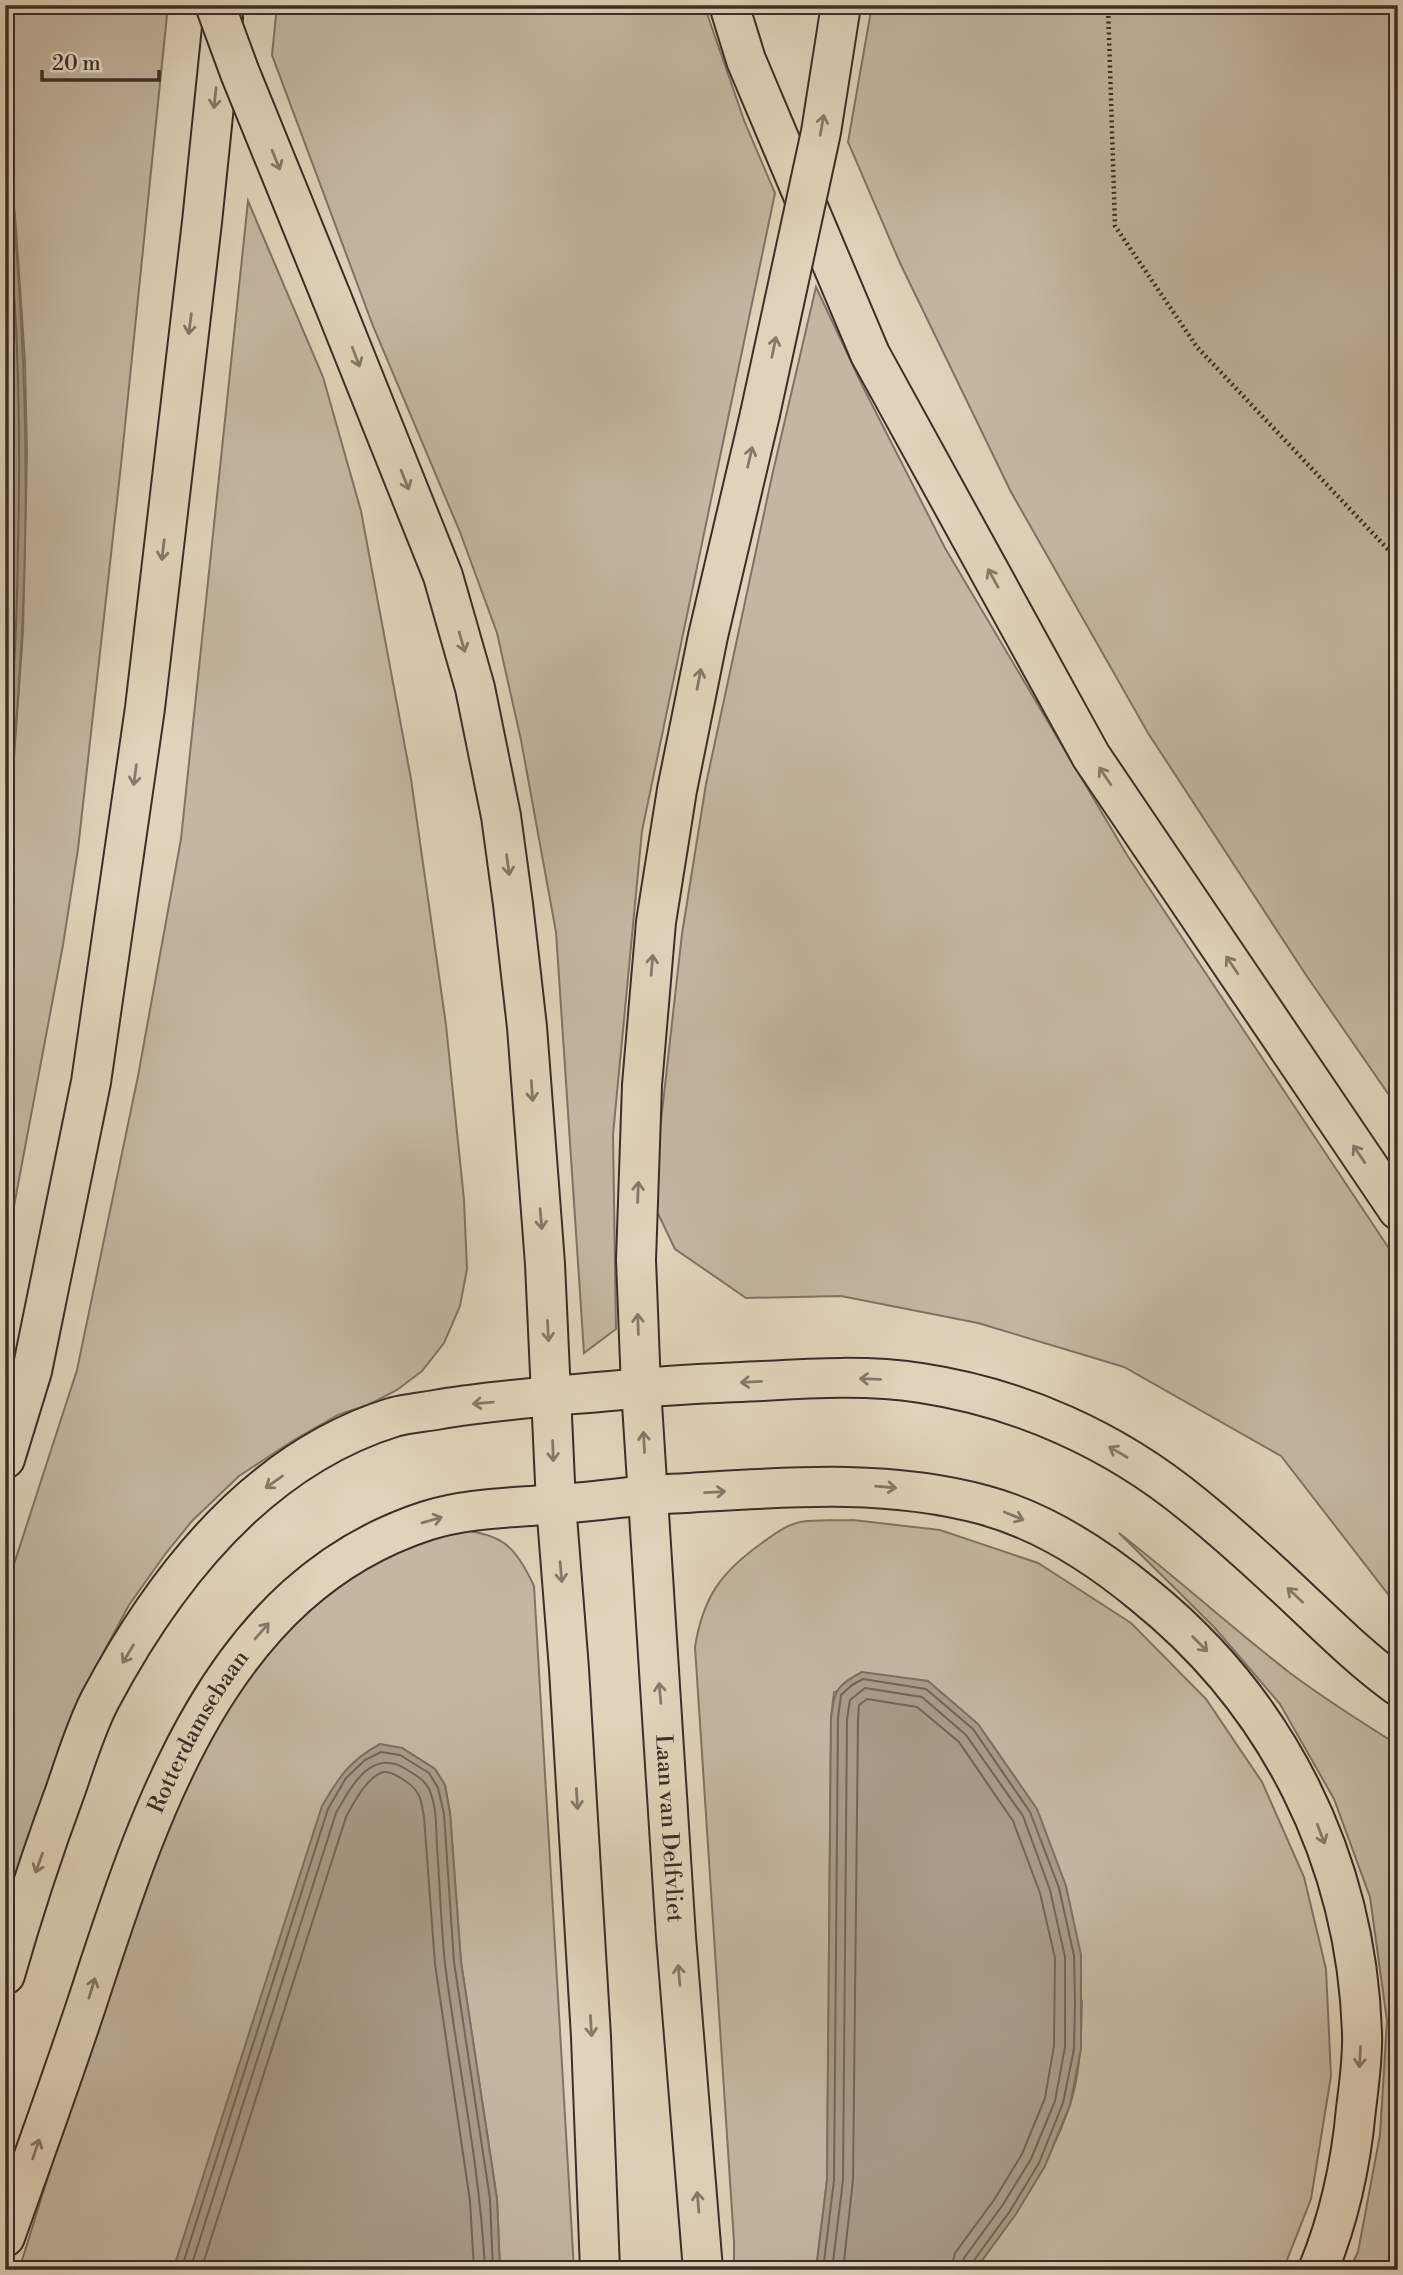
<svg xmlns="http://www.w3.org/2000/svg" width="1403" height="2275" font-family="'Libre Bodoni',serif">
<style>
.green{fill:#c4b7a2;stroke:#807364;stroke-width:2}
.water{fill:#a89b88;stroke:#7c7061;stroke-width:2}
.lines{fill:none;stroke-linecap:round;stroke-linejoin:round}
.shore{stroke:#726557;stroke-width:2}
.major-casing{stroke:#3b2f26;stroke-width:42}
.highway-casing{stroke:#3b2f26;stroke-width:42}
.path{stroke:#3b2f26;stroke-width:4.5;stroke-dasharray:2 3.5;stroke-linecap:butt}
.major{stroke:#e0d3bb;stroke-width:38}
.highway{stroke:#e0d3bb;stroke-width:38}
.highway-bridge-casing{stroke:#3b2f26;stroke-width:42;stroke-linecap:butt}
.highway-bridge{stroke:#e0d3bb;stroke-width:38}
.oneway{stroke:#857969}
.labels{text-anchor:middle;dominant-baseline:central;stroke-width:5;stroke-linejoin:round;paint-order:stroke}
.street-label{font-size:23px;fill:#3b2f26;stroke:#ebe2d3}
</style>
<rect width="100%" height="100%" fill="#e0d3bb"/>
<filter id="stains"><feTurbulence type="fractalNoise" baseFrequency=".00286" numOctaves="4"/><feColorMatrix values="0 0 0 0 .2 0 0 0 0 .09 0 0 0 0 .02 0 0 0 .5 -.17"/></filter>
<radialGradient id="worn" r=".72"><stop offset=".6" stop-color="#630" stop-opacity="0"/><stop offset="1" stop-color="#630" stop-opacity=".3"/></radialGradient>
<g class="green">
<polygon points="5,5 168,5 121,465 78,849 63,945 5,1254 5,834 14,758 23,632 27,454 25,361 15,215 5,130"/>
<polygon points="277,5 704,5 745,123 775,193 642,831 613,1135 616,1329 584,1353 556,932 521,740 497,633 460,532 373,326 272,55"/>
<polygon points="872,5 1398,5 1398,1108 1306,975 1148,733 1011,492 900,263 848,142"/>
<polygon points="248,201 323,377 361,511 411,779 446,1025 464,1200 467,1269 460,1306 444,1343 422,1371 397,1390 370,1404 338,1415 294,1440 239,1476 192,1521 166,1553 129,1605 100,1659 30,1834 5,1915 5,1592 77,1370 138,1076 181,839"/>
<polygon points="816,287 863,387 945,548 1127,855 1398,1262 1398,1607 1281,1456 1124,1367 978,1323 841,1296 746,1298 675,1249 652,1201 682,934 706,784 772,476"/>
<path d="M 853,1520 L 940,1530 L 1038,1563 L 1131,1623 L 1206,1699 L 1262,1782 L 1304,1877 L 1326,1969 L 1331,2076 L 1311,2199 L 1283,2270 L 975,2270 C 1013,2218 1048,2168 1069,2108 C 1081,2074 1081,2036 1082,2001 L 928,1681 L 896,1678 L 834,1692 L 831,1718 L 827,2180 L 816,2270 L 734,2270 L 734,2242 L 695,1647 C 703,1597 721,1572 762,1543 C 773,1535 786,1525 800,1522 C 816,1519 836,1521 853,1520 Z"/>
<path d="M 460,1530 C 503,1534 516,1547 534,1586 L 574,2270 L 500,2270 L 497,2199 L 461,1962 L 450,1813 L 445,1785 L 435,1769 L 402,1748 L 188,2228 L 173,2270 L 19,2270 L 156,1830 L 210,1729 L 272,1637 L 364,1566 L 427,1539 Z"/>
<path d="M 1119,1533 C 1177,1578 1232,1628 1290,1673 C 1325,1699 1361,1722 1398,1745 L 1398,2270 L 1349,2270 L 1358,2252 L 1380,2135 L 1387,2021 L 1370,1897 L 1334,1799 L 1280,1704 L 1214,1627 Z"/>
</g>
<g class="water">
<path d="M 5,130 C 32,365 33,600 5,834 Z"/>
<path d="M 862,1672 L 928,1681 L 978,1724 L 1037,1809 L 1066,1886 L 1081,1955 L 1081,2049 L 1070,2105 L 1045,2166 L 1016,2214 L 975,2270 L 816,2270 L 827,2180 L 831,1718 C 835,1689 836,1686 862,1672 Z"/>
<path d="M 380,1744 L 402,1748 L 435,1769 L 445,1785 L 450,1813 L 461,1962 L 497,2199 L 500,2270 L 173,2270 L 322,1806 C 339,1777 349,1761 380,1744 Z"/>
</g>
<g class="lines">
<g class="shore">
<path d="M 5,192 C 19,310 21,429 18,548 C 17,623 14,700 5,775"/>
<polyline points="5,307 11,454 5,666"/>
<polyline points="181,2270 328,1809 346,1778 365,1760 381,1752 400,1755 429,1773 438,1788 444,1814 454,1962 490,2199 493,2270"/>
<path d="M 190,2270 L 336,1813 C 351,1787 371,1747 406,1769 C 415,1775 424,1779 429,1789 C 437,1806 436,1829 437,1847 C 440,1886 441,1925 445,1964 C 458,2066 480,2166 485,2270"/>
<path d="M 201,2270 L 346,1817 C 353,1804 368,1775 384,1772 C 391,1771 399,1777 404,1780 C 420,1790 421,1799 424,1817 L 435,1964 L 470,2201 L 474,2270"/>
<polyline points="823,2270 834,2180 838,1718 841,1695 852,1685 863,1679 926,1689 973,1729 1030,1812 1059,1888 1074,1956 1075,2001 1074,2049 1063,2103 1039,2163 1010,2211 972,2263 970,2270"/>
<polyline points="832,2270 843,2180 847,1719 850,1700 865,1688 922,1697 966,1735 1023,1816 1050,1890 1065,1957 1065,2047 1055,2101 1031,2159 1002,2206 964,2258 961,2270"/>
<polyline points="843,2270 853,2180 858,1720 859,1705 867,1699 917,1707 959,1742 1013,1821 1040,1893 1055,1958 1054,2046 1045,2098 1022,2154 994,2200 955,2253 951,2270"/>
</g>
<defs>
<g id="major">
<path id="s1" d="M 5,1975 C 23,1912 43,1851 66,1789 C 76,1760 86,1727 100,1700 C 164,1579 258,1459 394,1417 C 409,1413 426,1412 441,1409 C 507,1398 575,1395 641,1388 L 676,1937 L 703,2270"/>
<path id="s2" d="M 5,2237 C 33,2158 62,2079 88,2000 C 149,1814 218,1589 426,1521 C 464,1509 504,1508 544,1505 C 578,1503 613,1499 647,1495"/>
</g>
<g id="highway">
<polyline points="729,5 746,60 870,354 1091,756 1398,1210"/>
<polyline points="332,299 443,576 475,688 501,816 513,904 527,1027 545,1264 556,1504 569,1669 591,2037 600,2270"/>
<path d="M 760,414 L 708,636 L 677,790 L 656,922 L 642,1085 L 636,1260 L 641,1388 C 682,1384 722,1383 762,1381 C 815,1378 869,1375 921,1383 C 1020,1398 1114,1440 1192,1504 C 1229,1534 1264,1566 1299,1599 C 1331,1629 1362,1660 1398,1686"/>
<polyline points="5,1459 32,1371 91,1082 145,708 202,222 223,18"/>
<path d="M 647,1495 C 760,1490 873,1475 984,1505 C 1043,1521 1097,1556 1144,1595 C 1278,1703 1356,1859 1362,2032 C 1363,2058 1359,2084 1356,2109 C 1351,2164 1339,2219 1318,2270"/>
</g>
</defs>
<use href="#major" class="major-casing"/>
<use href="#highway" class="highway-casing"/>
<polyline class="path" points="1108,5 1115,226 1197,347 1398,560"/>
<use href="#major" class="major"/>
<use href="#highway" class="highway"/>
<defs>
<g id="highway-bridge">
<polyline points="215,5 240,73 332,299"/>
<polyline points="760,414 821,132 841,5"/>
</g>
</defs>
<use href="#highway-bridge" class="highway-bridge-casing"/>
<use href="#highway-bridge" class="highway-bridge"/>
</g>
<defs><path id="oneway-shaft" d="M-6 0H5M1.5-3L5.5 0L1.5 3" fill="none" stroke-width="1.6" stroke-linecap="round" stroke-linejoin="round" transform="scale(1.75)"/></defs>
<g class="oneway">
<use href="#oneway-shaft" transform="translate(215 98) rotate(96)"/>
<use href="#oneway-shaft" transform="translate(822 125) rotate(-80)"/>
<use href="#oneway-shaft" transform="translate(276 160) rotate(68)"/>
<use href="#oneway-shaft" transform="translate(190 324) rotate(97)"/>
<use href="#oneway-shaft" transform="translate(774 347) rotate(-78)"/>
<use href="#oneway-shaft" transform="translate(356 357) rotate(69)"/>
<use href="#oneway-shaft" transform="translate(750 457) rotate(-77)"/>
<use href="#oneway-shaft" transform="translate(405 480) rotate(68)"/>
<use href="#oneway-shaft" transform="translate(163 550) rotate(97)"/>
<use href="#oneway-shaft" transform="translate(993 578) rotate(-119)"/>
<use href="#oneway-shaft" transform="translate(462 642) rotate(74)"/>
<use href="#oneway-shaft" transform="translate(699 679) rotate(-79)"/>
<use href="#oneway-shaft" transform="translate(135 775) rotate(98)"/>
<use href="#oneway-shaft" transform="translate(1105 776) rotate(-124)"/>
<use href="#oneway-shaft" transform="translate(508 865) rotate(82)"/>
<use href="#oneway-shaft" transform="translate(652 965) rotate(-85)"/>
<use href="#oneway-shaft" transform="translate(1232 965) rotate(-124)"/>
<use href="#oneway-shaft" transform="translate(532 1091) rotate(86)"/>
<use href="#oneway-shaft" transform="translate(1359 1154) rotate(-124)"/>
<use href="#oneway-shaft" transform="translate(638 1192) rotate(-88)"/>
<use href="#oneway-shaft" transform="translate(541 1219) rotate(85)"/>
<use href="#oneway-shaft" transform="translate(638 1324) rotate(-92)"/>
<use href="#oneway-shaft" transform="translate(548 1331) rotate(87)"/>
<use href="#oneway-shaft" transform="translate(870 1379) rotate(-178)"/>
<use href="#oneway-shaft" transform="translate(751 1382) rotate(177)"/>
<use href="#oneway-shaft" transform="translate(483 1403) rotate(175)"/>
<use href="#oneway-shaft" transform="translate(644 1442) rotate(-93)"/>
<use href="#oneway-shaft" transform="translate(553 1451) rotate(88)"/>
<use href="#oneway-shaft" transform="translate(1118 1452) rotate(-150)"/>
<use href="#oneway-shaft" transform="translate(274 1482) rotate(145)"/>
<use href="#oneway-shaft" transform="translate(886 1487) rotate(5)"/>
<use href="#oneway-shaft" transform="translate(715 1492) rotate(-3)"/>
<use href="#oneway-shaft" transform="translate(1014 1516) rotate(22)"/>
<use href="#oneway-shaft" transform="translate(432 1520) rotate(-16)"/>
<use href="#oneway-shaft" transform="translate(561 1572) rotate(85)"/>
<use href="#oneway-shaft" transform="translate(1295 1595) rotate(-137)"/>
<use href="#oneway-shaft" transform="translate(262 1631) rotate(-49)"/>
<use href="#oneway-shaft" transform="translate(1200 1644) rotate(45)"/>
<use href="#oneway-shaft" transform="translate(128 1654) rotate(121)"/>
<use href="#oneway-shaft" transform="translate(660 1693) rotate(-95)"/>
<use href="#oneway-shaft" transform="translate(577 1799) rotate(87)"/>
<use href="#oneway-shaft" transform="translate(1321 1834) rotate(69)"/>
<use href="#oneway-shaft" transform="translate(39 1863) rotate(110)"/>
<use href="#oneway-shaft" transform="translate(679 1975) rotate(-95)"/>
<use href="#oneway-shaft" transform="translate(92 1988) rotate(-73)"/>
<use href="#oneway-shaft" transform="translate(591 2026) rotate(87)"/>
<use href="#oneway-shaft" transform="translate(1360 2057) rotate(93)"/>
<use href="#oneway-shaft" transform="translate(36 2149) rotate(-71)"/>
<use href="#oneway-shaft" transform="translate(698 2202) rotate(-95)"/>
</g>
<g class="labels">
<g class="street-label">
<text stroke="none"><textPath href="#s2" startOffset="542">Rotterdamsebaan</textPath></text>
<text stroke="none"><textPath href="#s1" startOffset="1400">Laan van Delfvliet</textPath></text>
</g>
</g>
<rect width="1403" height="2275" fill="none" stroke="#e0d3bb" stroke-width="28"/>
<rect x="7" y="7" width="1389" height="2261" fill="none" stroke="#3b2f26" stroke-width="3.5"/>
<rect x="14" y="14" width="1375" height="2247" fill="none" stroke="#3b2f26" stroke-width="2"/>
<path d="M42 70v10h117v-10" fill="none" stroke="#3b2f26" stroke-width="3.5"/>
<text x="52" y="70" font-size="21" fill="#3b2f26" stroke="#ebe2d3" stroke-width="5" paint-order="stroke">20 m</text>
<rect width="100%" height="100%" filter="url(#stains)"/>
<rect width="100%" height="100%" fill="url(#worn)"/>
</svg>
